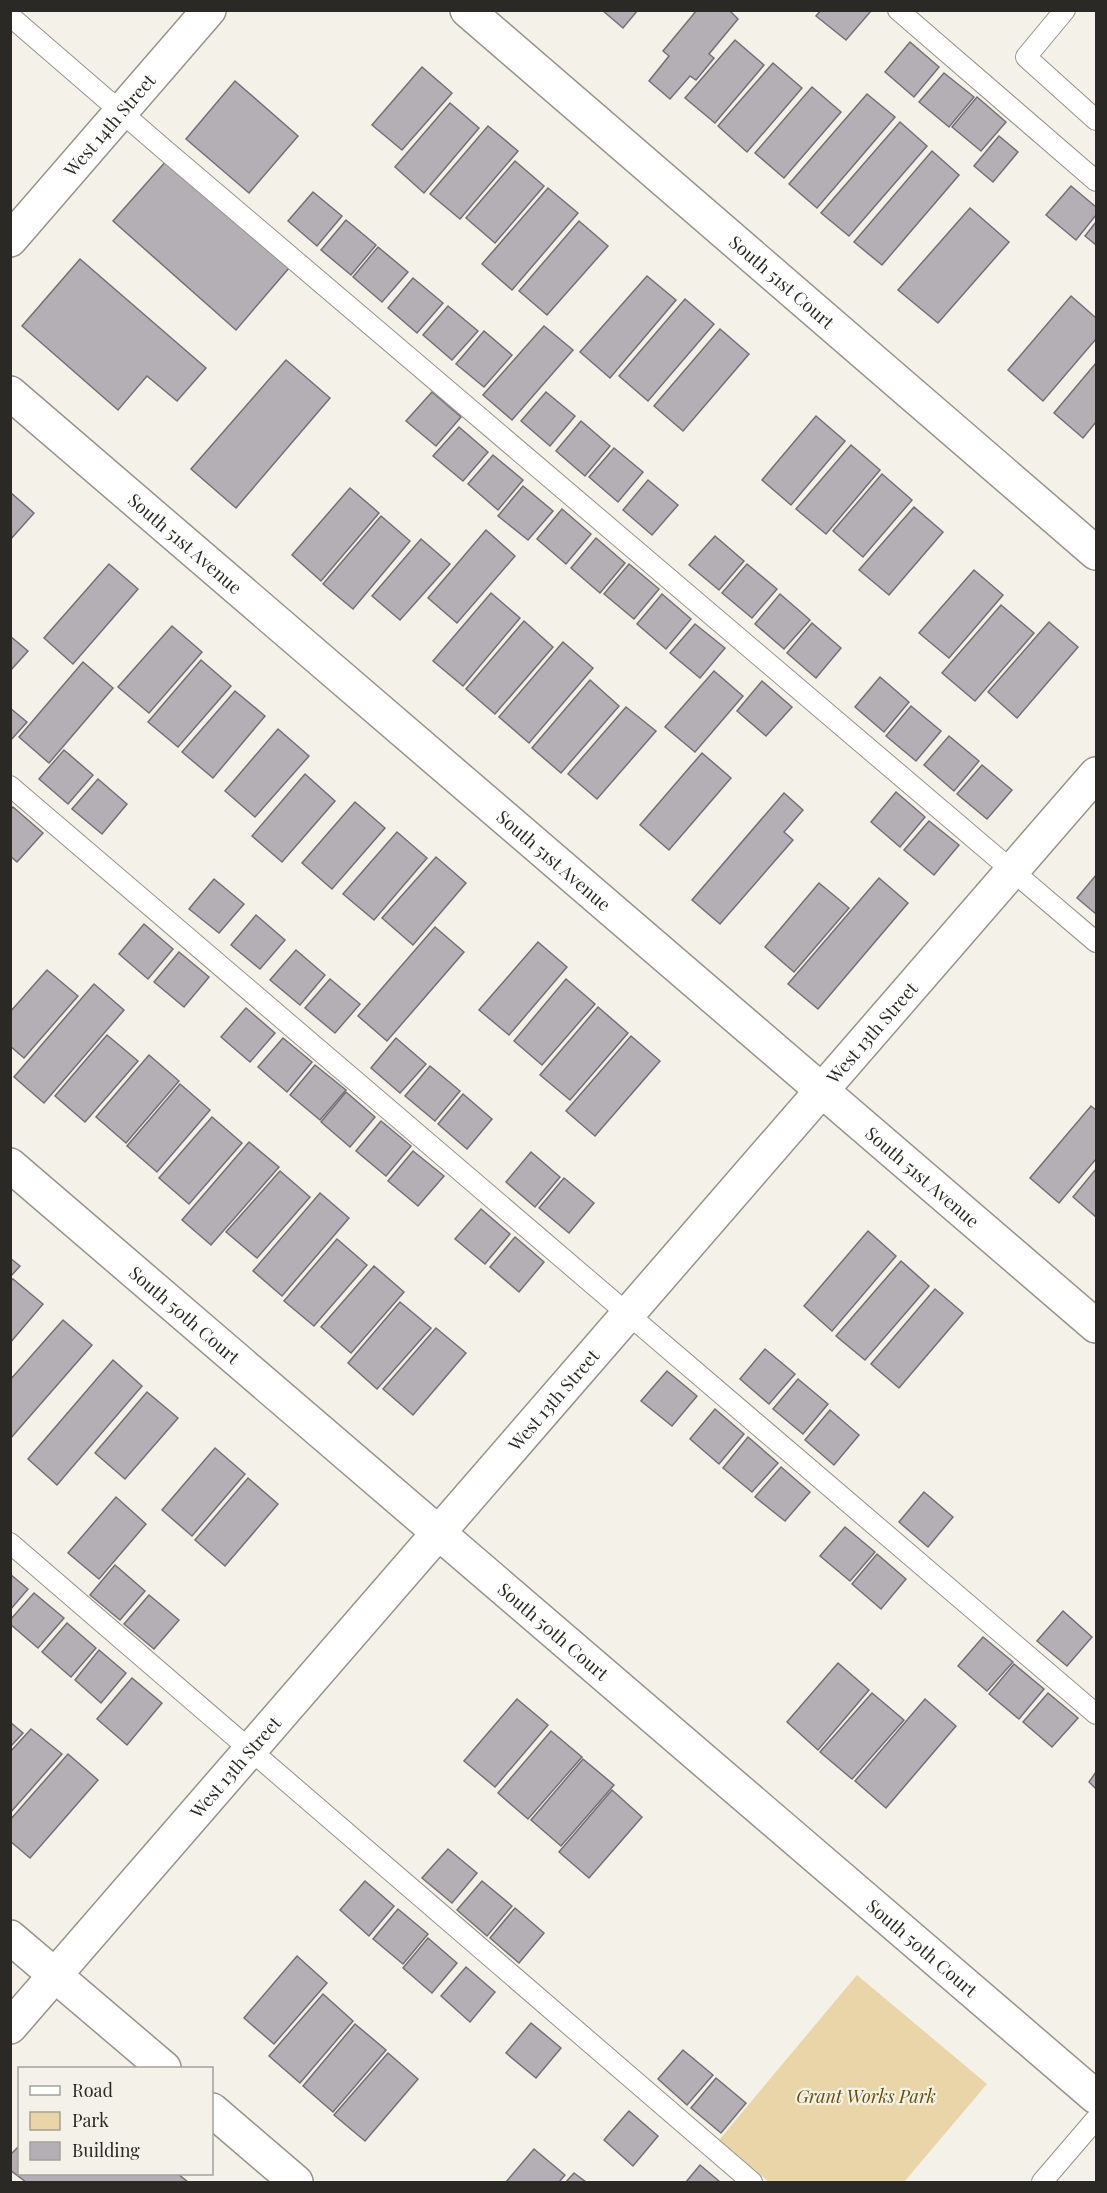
<svg xmlns="http://www.w3.org/2000/svg" width="1107" height="2193" font-family="'Playfair Display',serif">
<style>
.green{fill:#e9d5a8}
.building{fill:#b4aeb5;stroke:#757076;stroke-width:1.5}
.lines{fill:none;stroke-linecap:round;stroke-linejoin:round}
.service-casing{stroke:#96938b;stroke-width:22}
.minor-casing{stroke:#96938b;stroke-width:36}
.service{stroke:#fff;stroke-width:20}
.minor{stroke:#fff;stroke-width:33}
.labels{text-anchor:middle;dominant-baseline:central;stroke-width:4.5;stroke-linejoin:round;paint-order:stroke}
.street-label{font-size:18px;fill:#2a2926;stroke:#f4f1e8}
.park-label{font-size:18px;font-style:italic;fill:#694f00;stroke:#f4f1e8}
</style>
<rect width="100%" height="100%" fill="#f4f1e8"/>
<polygon class="green" points="857,1975 987,2084 904,2182 769,2182 719,2140"/>
<g class="building">
<polygon points="602,10 638,10 623,28"/>
<polygon points="697,10 729,10 738,19 709,54 714,58 696,80 690,76 670,99 649,81 669,56 663,51"/>
<polygon points="821,10 871,10 871,11 846,40 816,16"/>
<polygon points="735,40 764,65 715,123 685,98"/>
<polygon points="910,42 939,67 914,97 885,72"/>
<polygon points="773,63 802,88 747,152 718,126"/>
<polygon points="422,67 452,93 402,150 372,125"/>
<polygon points="944,73 974,97 949,127 919,102"/>
<polygon points="235,81 298,136 249,193 186,139"/>
<polygon points="812,87 841,112 784,178 755,153"/>
<polygon points="867,94 895,117 817,208 789,184"/>
<polygon points="977,97 1006,122 981,151 952,127"/>
<polygon points="450,103 479,128 424,193 395,167"/>
<polygon points="900,122 927,146 849,236 821,213"/>
<polygon points="488,126 518,151 460,219 430,194"/>
<polygon points="999,136 1018,152 993,182 974,166"/>
<polygon points="932,151 959,175 882,265 854,242"/>
<polygon points="167,160 289,268 236,330 113,221"/>
<polygon points="515,161 544,186 495,243 466,218"/>
<polygon points="1071,186 1096,207 1096,215 1076,240 1046,215"/>
<polygon points="548,188 578,213 512,290 482,264"/>
<polygon points="313,192 342,216 317,246 288,221"/>
<polygon points="970,208 1009,242 938,323 898,290"/>
<polygon points="346,220 376,245 351,275 321,250"/>
<polygon points="579,221 608,246 547,315 519,291"/>
<polygon points="1096,222 1096,245 1085,236"/>
<polygon points="378,247 408,272 382,302 353,277"/>
<polygon points="80,259 206,368 177,401 147,376 118,410 22,326"/>
<polygon points="647,276 676,300 610,378 580,352"/>
<polygon points="413,278 443,303 417,333 388,308"/>
<polygon points="1071,296 1096,318 1096,339 1043,401 1008,370"/>
<polygon points="685,299 714,324 648,401 619,376"/>
<polygon points="448,306 478,331 452,360 423,335"/>
<polygon points="544,326 573,350 512,420 483,395"/>
<polygon points="720,329 749,354 683,431 654,406"/>
<polygon points="484,331 512,355 484,387 456,364"/>
<polygon points="286,360 330,398 236,508 191,469"/>
<polygon points="1096,363 1096,422 1083,438 1054,413"/>
<polygon points="432,392 461,417 436,446 406,421"/>
<polygon points="546,392 575,416 550,446 521,421"/>
<polygon points="816,416 845,441 791,505 762,480"/>
<polygon points="581,421 610,446 585,476 556,451"/>
<polygon points="459,427 488,452 463,481 433,456"/>
<polygon points="851,445 880,470 826,534 796,509"/>
<polygon points="614,448 643,472 618,502 589,477"/>
<polygon points="493,455 523,480 498,510 468,484"/>
<polygon points="882,474 912,500 863,557 833,531"/>
<polygon points="648,480 678,505 652,535 623,510"/>
<polygon points="523,486 553,511 528,540 498,516"/>
<polygon points="350,488 379,513 321,581 292,555"/>
<polygon points="10,492 34,513 10,540"/>
<polygon points="914,507 943,532 889,595 859,570"/>
<polygon points="562,509 591,534 566,564 537,539"/>
<polygon points="381,516 410,541 353,609 323,584"/>
<polygon points="486,530 515,556 457,623 428,598"/>
<polygon points="715,536 744,561 719,590 689,565"/>
<polygon points="596,538 625,563 600,593 571,568"/>
<polygon points="421,539 450,564 400,620 372,596"/>
<polygon points="109,564 138,589 73,664 44,638"/>
<polygon points="629,564 659,589 634,619 604,594"/>
<polygon points="747,564 777,589 752,618 722,593"/>
<polygon points="974,570 1003,595 949,658 919,633"/>
<polygon points="491,593 520,618 463,686 433,661"/>
<polygon points="662,594 691,619 666,649 637,624"/>
<polygon points="780,594 810,620 784,649 755,624"/>
<polygon points="1001,605 1034,633 975,701 942,673"/>
<polygon points="524,621 553,647 495,714 466,689"/>
<polygon points="1049,622 1078,647 1017,718 988,692"/>
<polygon points="812,623 841,648 816,678 787,653"/>
<polygon points="695,624 725,648 700,678 670,653"/>
<polygon points="172,626 202,652 149,713 118,687"/>
<polygon points="10,636 28,651 10,671"/>
<polygon points="563,642 593,668 529,743 499,717"/>
<polygon points="201,660 231,686 178,747 148,722"/>
<polygon points="83,662 113,688 49,763 19,737"/>
<polygon points="714,671 743,696 695,752 665,727"/>
<polygon points="880,677 909,702 884,732 855,707"/>
<polygon points="590,680 619,706 561,773 532,748"/>
<polygon points="762,681 792,707 766,736 737,711"/>
<polygon points="235,691 265,716 213,778 182,752"/>
<polygon points="911,706 941,731 916,761 886,736"/>
<polygon points="626,707 656,731 597,799 568,774"/>
<polygon points="10,708 27,722 10,741"/>
<polygon points="278,729 309,756 255,817 225,791"/>
<polygon points="949,736 979,761 954,791 924,765"/>
<polygon points="64,750 93,775 68,804 39,779"/>
<polygon points="702,753 731,778 669,850 640,825"/>
<polygon points="982,765 1012,790 987,819 957,794"/>
<polygon points="305,774 335,801 282,862 252,836"/>
<polygon points="98,779 127,804 102,834 72,809"/>
<polygon points="896,792 925,817 900,847 871,822"/>
<polygon points="784,793 803,810 784,832 793,840 720,924 692,900"/>
<polygon points="355,802 385,828 332,889 302,863"/>
<polygon points="13,807 43,833 17,862 10,856 10,810"/>
<polygon points="929,821 959,845 934,875 904,850"/>
<polygon points="397,832 427,858 374,920 343,894"/>
<polygon points="436,857 466,883 413,945 382,918"/>
<polygon points="1096,875 1096,914 1077,898"/>
<polygon points="879,878 908,903 818,1009 788,984"/>
<polygon points="214,879 244,904 219,933 189,909"/>
<polygon points="819,883 849,908 794,972 765,947"/>
<polygon points="256,915 285,940 260,969 231,945"/>
<polygon points="144,924 173,949 148,979 119,954"/>
<polygon points="435,927 464,952 387,1041 358,1016"/>
<polygon points="538,942 567,967 509,1035 479,1010"/>
<polygon points="296,950 325,975 300,1005 270,980"/>
<polygon points="179,952 209,977 184,1007 154,982"/>
<polygon points="47,970 78,996 24,1058 10,1046 10,1012"/>
<polygon points="330,979 360,1004 335,1033 305,1008"/>
<polygon points="566,979 595,1004 542,1065 514,1041"/>
<polygon points="94,984 124,1010 44,1103 14,1077"/>
<polygon points="598,1007 628,1033 570,1100 540,1075"/>
<polygon points="246,1008 275,1033 250,1062 221,1037"/>
<polygon points="107,1035 138,1061 85,1122 55,1096"/>
<polygon points="631,1036 660,1061 595,1136 566,1111"/>
<polygon points="283,1038 312,1062 287,1092 258,1067"/>
<polygon points="396,1038 426,1064 400,1093 371,1068"/>
<polygon points="149,1055 179,1081 126,1143 96,1117"/>
<polygon points="315,1065 346,1090 320,1120 290,1095"/>
<polygon points="430,1066 460,1091 435,1121 405,1096"/>
<polygon points="180,1084 210,1110 157,1172 127,1146"/>
<polygon points="346,1092 375,1117 350,1147 321,1122"/>
<polygon points="463,1094 492,1119 467,1149 438,1124"/>
<polygon points="1091,1106 1096,1110 1096,1159 1059,1203 1030,1178"/>
<polygon points="212,1117 242,1143 189,1204 159,1178"/>
<polygon points="381,1121 411,1146 386,1176 356,1151"/>
<polygon points="249,1142 279,1167 211,1245 182,1220"/>
<polygon points="413,1151 444,1176 418,1206 388,1181"/>
<polygon points="531,1152 560,1177 535,1207 506,1182"/>
<polygon points="1096,1169 1096,1217 1073,1197"/>
<polygon points="280,1171 310,1197 257,1258 226,1232"/>
<polygon points="564,1178 594,1203 569,1233 539,1208"/>
<polygon points="320,1193 349,1218 282,1296 253,1271"/>
<polygon points="481,1209 510,1234 485,1264 455,1239"/>
<polygon points="868,1231 896,1256 832,1331 804,1306"/>
<polygon points="515,1237 544,1262 519,1292 490,1267"/>
<polygon points="337,1239 367,1265 314,1326 284,1301"/>
<polygon points="10,1258 20,1266 10,1277"/>
<polygon points="901,1261 929,1286 865,1360 836,1336"/>
<polygon points="374,1266 404,1292 351,1353 321,1327"/>
<polygon points="13,1279 43,1304 10,1343 10,1281"/>
<polygon points="935,1289 963,1313 899,1388 871,1364"/>
<polygon points="400,1302 431,1328 377,1389 348,1363"/>
<polygon points="63,1320 92,1345 10,1439 10,1380"/>
<polygon points="436,1328 466,1353 413,1415 383,1389"/>
<polygon points="765,1349 795,1374 769,1404 740,1379"/>
<polygon points="113,1360 142,1386 57,1485 28,1459"/>
<polygon points="667,1371 697,1396 672,1426 641,1401"/>
<polygon points="798,1379 828,1404 803,1434 773,1409"/>
<polygon points="147,1392 178,1418 125,1479 95,1453"/>
<polygon points="715,1409 744,1434 719,1464 690,1439"/>
<polygon points="830,1410 859,1435 834,1465 805,1440"/>
<polygon points="748,1437 778,1463 752,1492 723,1468"/>
<polygon points="215,1448 245,1474 192,1536 162,1510"/>
<polygon points="781,1467 810,1492 785,1521 755,1497"/>
<polygon points="248,1478 278,1504 225,1566 195,1540"/>
<polygon points="924,1492 953,1517 928,1547 899,1522"/>
<polygon points="116,1497 146,1524 99,1579 68,1553"/>
<polygon points="845,1527 875,1552 850,1581 820,1556"/>
<polygon points="877,1554 906,1579 881,1609 852,1584"/>
<polygon points="115,1565 145,1591 120,1620 90,1595"/>
<polygon points="10,1574 28,1589 10,1610"/>
<polygon points="34,1593 64,1618 38,1648 10,1624 10,1620"/>
<polygon points="149,1595 179,1620 154,1649 124,1624"/>
<polygon points="1063,1611 1092,1637 1067,1666 1037,1641"/>
<polygon points="67,1623 96,1648 71,1677 42,1652"/>
<polygon points="983,1637 1013,1662 987,1691 958,1666"/>
<polygon points="99,1650 126,1673 101,1703 75,1680"/>
<polygon points="838,1663 869,1690 818,1750 787,1722"/>
<polygon points="1014,1664 1044,1689 1019,1719 989,1694"/>
<polygon points="132,1678 162,1703 127,1745 97,1719"/>
<polygon points="872,1693 904,1720 852,1779 820,1752"/>
<polygon points="1048,1693 1078,1718 1052,1747 1023,1722"/>
<polygon points="517,1699 548,1725 495,1787 464,1761"/>
<polygon points="925,1699 956,1726 886,1808 855,1781"/>
<polygon points="10,1722 23,1733 10,1747"/>
<polygon points="31,1729 62,1754 10,1813 10,1752"/>
<polygon points="551,1731 582,1757 528,1819 498,1793"/>
<polygon points="68,1754 98,1780 30,1858 10,1841 10,1820"/>
<polygon points="583,1759 614,1785 561,1846 531,1820"/>
<polygon points="1096,1772 1096,1789 1089,1782"/>
<polygon points="612,1790 642,1817 589,1878 559,1852"/>
<polygon points="448,1849 477,1873 452,1903 422,1878"/>
<polygon points="365,1881 394,1906 369,1936 340,1910"/>
<polygon points="482,1881 512,1906 487,1936 457,1910"/>
<polygon points="515,1908 544,1933 519,1963 490,1938"/>
<polygon points="398,1909 428,1934 403,1964 373,1939"/>
<polygon points="428,1938 457,1963 432,1993 403,1968"/>
<polygon points="297,1956 327,1983 274,2044 244,2018"/>
<polygon points="466,1967 495,1992 470,2022 441,1996"/>
<polygon points="323,1994 353,2021 300,2083 269,2056"/>
<polygon points="531,2023 561,2048 536,2078 506,2053"/>
<polygon points="355,2024 386,2050 333,2112 303,2086"/>
<polygon points="683,2050 713,2075 687,2105 658,2079"/>
<polygon points="388,2053 418,2079 365,2141 334,2115"/>
<polygon points="716,2078 746,2103 721,2133 691,2108"/>
<polygon points="629,2111 658,2136 633,2166 604,2140"/>
<polygon points="20,2145 20,2174 178,2174 188,2182 26,2182 10,2170 10,2155"/>
<polygon points="534,2149 565,2175 559,2182 506,2182"/>
<polygon points="700,2165 720,2182 686,2182"/>
<polygon points="574,2173 586,2182 566,2182"/>
</g>
<g class="lines">
<defs>
<g id="service">
<polyline points="898,10 1096,181"/>
<polyline points="1065,10 1026,57 1096,120"/>
<polyline points="10,16 165,150 1096,942"/>
<polyline points="10,786 1096,1714"/>
<polyline points="10,1543 752,2182"/>
<polyline points="1042,2182 1096,2119"/>
</g>
<g id="minor">
<path id="s1" d="M 467,10 L 1096,553"/>
<path id="s2" d="M 10,240 L 209,10"/>
<path id="s3" d="M 10,393 L 1096,1326"/>
<path id="s4" d="M 10,1165 L 1096,2097"/>
<polyline points="10,1937 164,2068"/>
<path id="s5" d="M 10,2027 L 1096,774"/>
<polyline points="212,2110 296,2182"/>
</g>
</defs>
<use href="#service" class="service-casing"/>
<use href="#minor" class="minor-casing"/>
<use href="#service" class="service"/>
<use href="#minor" class="minor"/>
</g>
<g class="labels">
<g class="street-label">
<text stroke="none"><textPath href="#s2" startOffset="152">West 14th Street</textPath></text>
<text stroke="none"><textPath href="#s1" startOffset="416">South 51st Court</textPath></text>
<text stroke="none"><textPath href="#s3" startOffset="231">South 51st Avenue</textPath></text>
<text stroke="none"><textPath href="#s3" startOffset="717">South 51st Avenue</textPath></text>
<text stroke="none"><textPath href="#s5" startOffset="1316">West 13th Street</textPath></text>
<text stroke="none"><textPath href="#s3" startOffset="1203">South 51st Avenue</textPath></text>
<text stroke="none"><textPath href="#s4" startOffset="230">South 50th Court</textPath></text>
<text stroke="none"><textPath href="#s5" startOffset="830">West 13th Street</textPath></text>
<text stroke="none"><textPath href="#s4" startOffset="716">South 50th Court</textPath></text>
<text stroke="none"><textPath href="#s5" startOffset="344">West 13th Street</textPath></text>
<text stroke="none"><textPath href="#s4" startOffset="1202">South 50th Court</textPath></text>
</g>
<g class="park-label">
<text x="866" y="2096">Grant Works Park</text>
</g>
</g>
<rect width="1107" height="2193" fill="none" stroke="#2a2926" stroke-width="24"/>
<rect x="18" y="2067" width="195" height="108" fill="#f4f1e8" stroke="#a3a19a" stroke-width="1.5"/>
<rect x="30" y="2086" width="30" height="9" fill="#ffffff" stroke="#a3a19a" stroke-width="1.5"/>
<text x="72" y="2097" font-size="18" fill="#2a2926">Road</text>
<rect x="30" y="2112" width="30" height="18" fill="#e9d5a8" stroke="#a3a19a" stroke-width="1.5"/>
<text x="72" y="2127" font-size="18" fill="#2a2926">Park</text>
<rect x="30" y="2142" width="30" height="18" fill="#b4aeb5" stroke="#a3a19a" stroke-width="1.5"/>
<text x="72" y="2157" font-size="18" fill="#2a2926">Building</text>
</svg>
